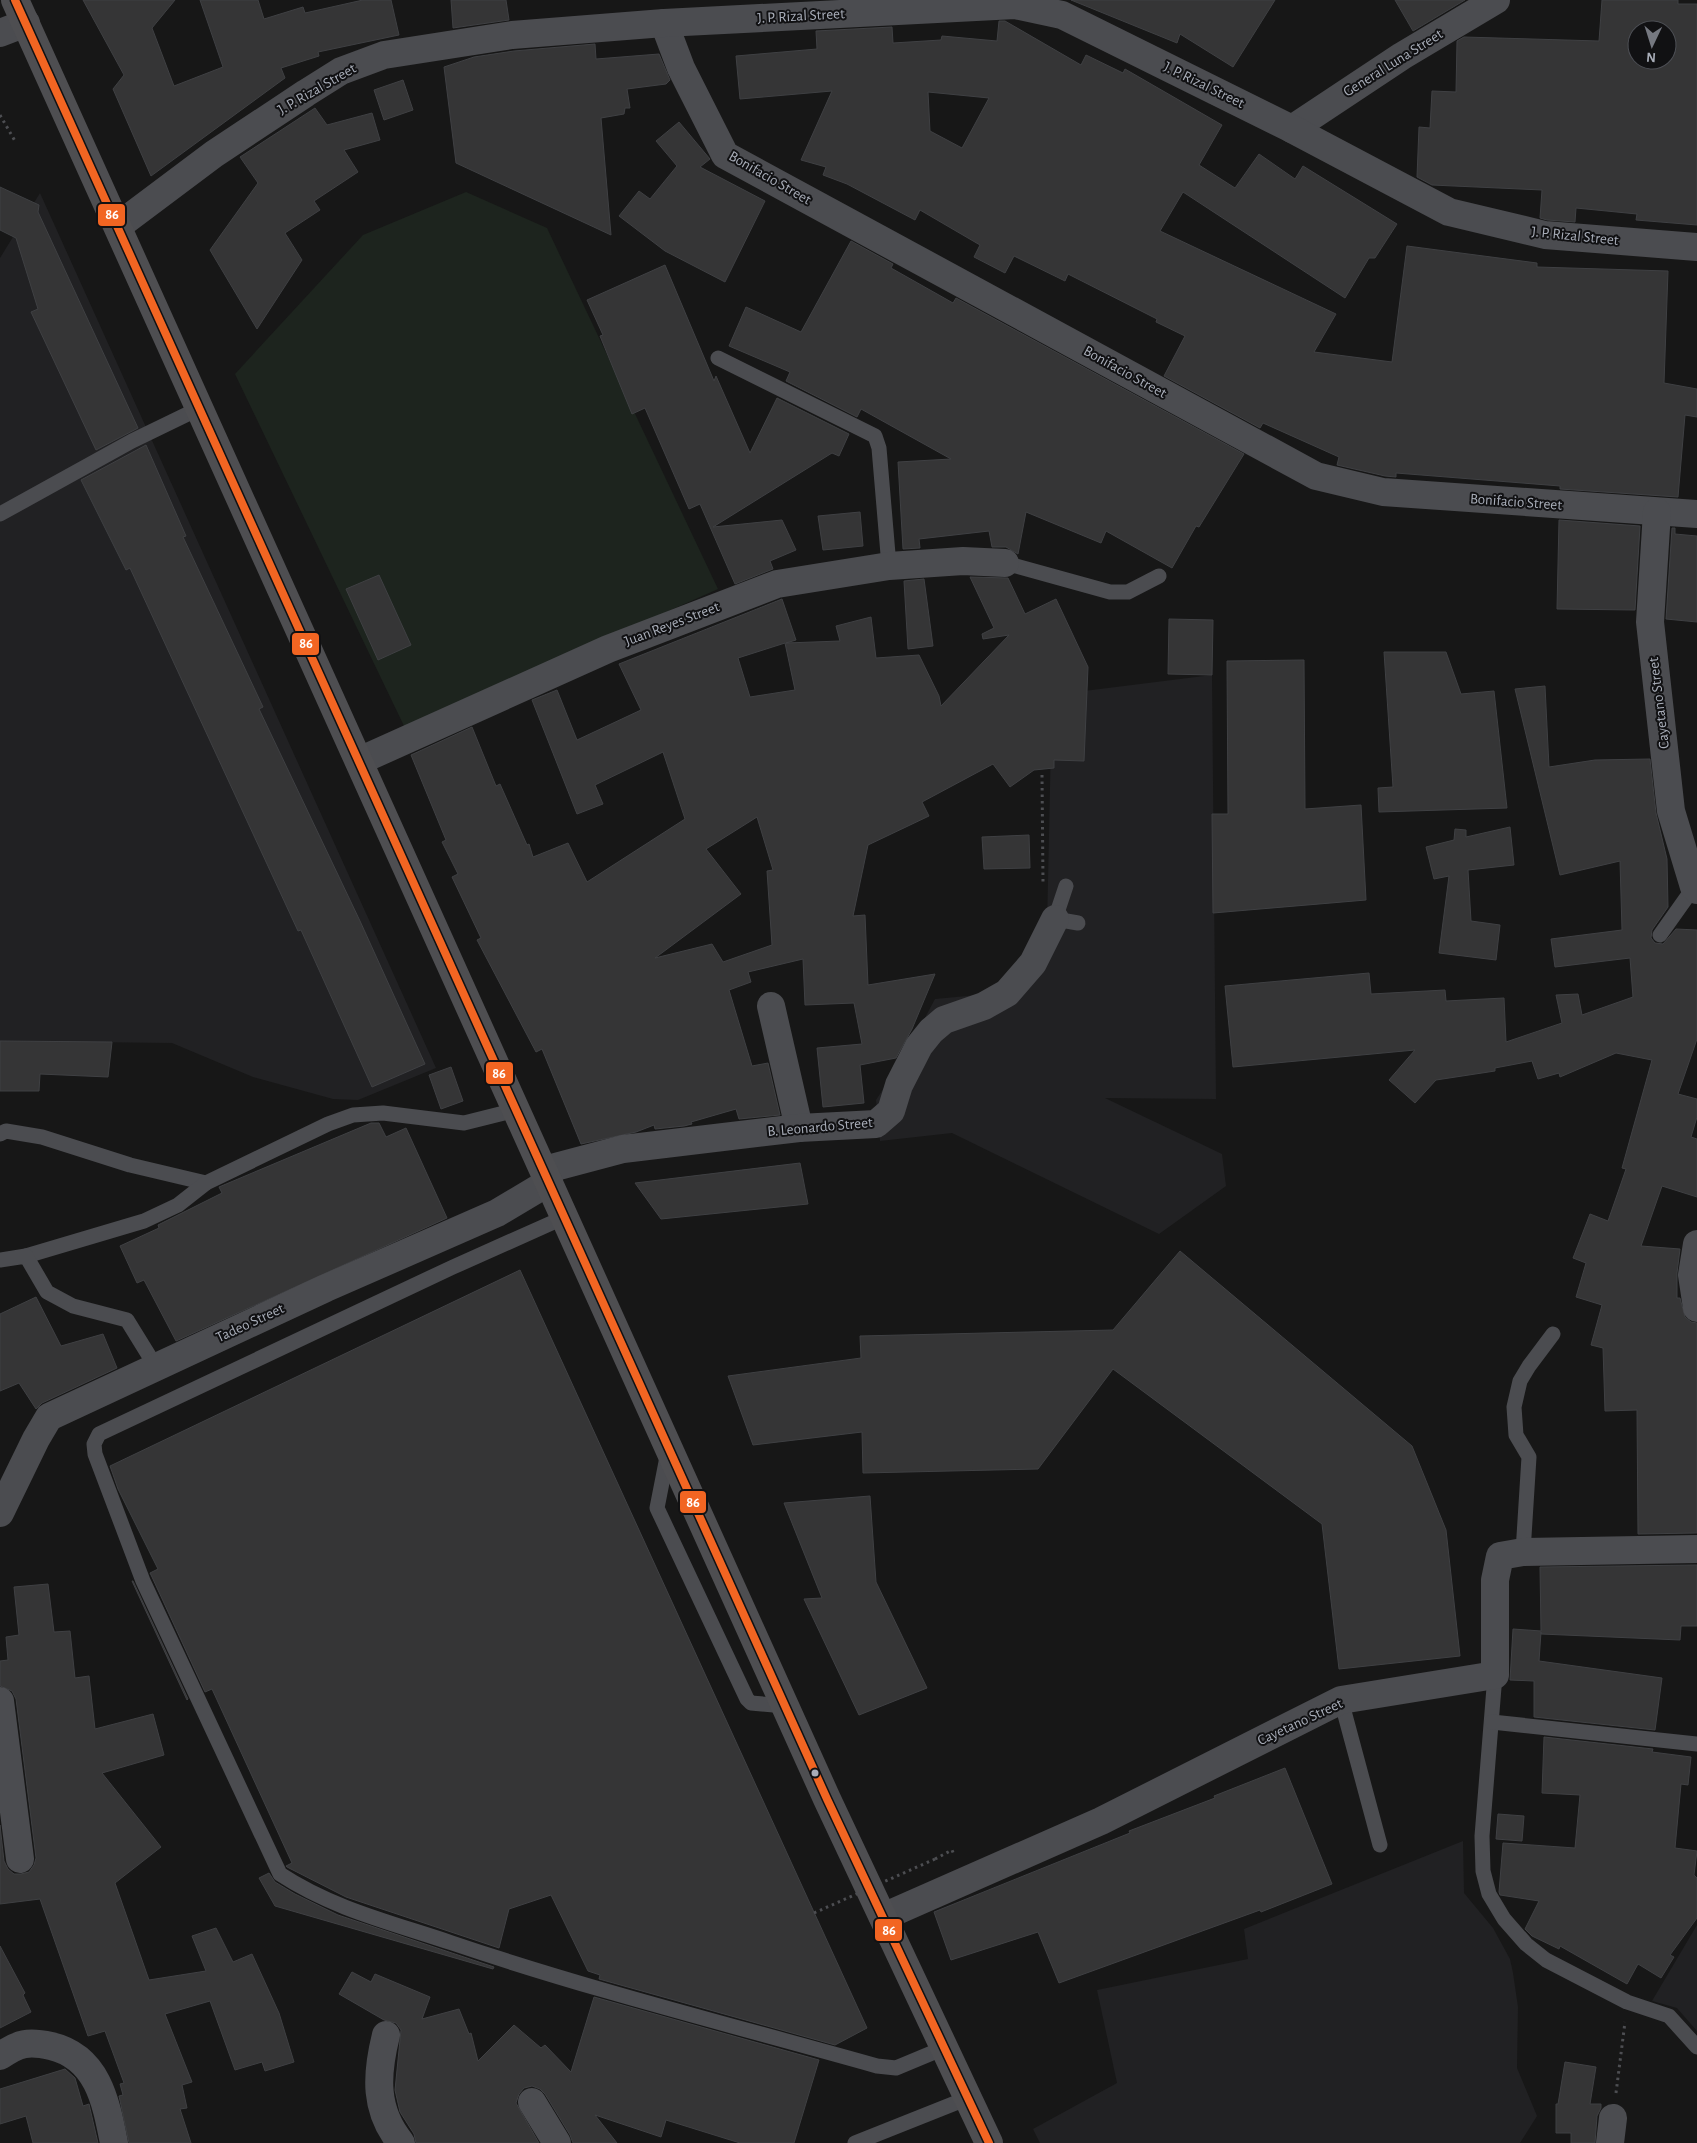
<svg xmlns="http://www.w3.org/2000/svg" width="1697" height="2143" font-family="'Alegreya Sans',sans-serif">
<style>
.built{fill:#212123}
.green{fill:#1d241e}
.building{fill:#353536;stroke:#3f4043;fill-rule:evenodd}
.lines{fill:none;stroke-linecap:round;stroke-linejoin:round}
.path{stroke:#4d4e52;stroke-width:3;stroke-dasharray:2.5 4;stroke-linecap:butt}
.lane{stroke:#4b4c50;stroke-width:15}
.street{stroke:#4b4c50;stroke-width:28}
.highway{stroke:#4e4e51;stroke-width:28}
.path-bridge{stroke:#4d4e52;stroke-width:3;stroke-dasharray:2.5 4;stroke-linecap:butt}
.bus-1-casing{stroke:#111113;stroke-width:11}
.bus-1{stroke:#f26522;stroke-width:8}
.bus-dot{fill:#a8adb8;stroke:#111113;stroke-width:2}
.labels{text-anchor:middle;dominant-baseline:central;stroke-width:4;stroke-linejoin:round;paint-order:stroke}
.street-label{font-size:15px;fill:#a8adb8;stroke:#111113}
.line-badge{stroke:#111113;stroke-width:2}
.badge-label{font-size:14px;text-anchor:middle;font-weight:bold;fill:#fff}
</style>
<rect width="100%" height="100%" fill="#171717"/>
<g class="built">
<polygon points="40,193 436,1068 358,1100 333,1099 253,1077 172,1043 0,1041 0,258"/>
<polygon points="1212,675 1216,1099 1105,1098 1222,1154 1226,1186 1159,1234 952,1133 880,1141 876,1100 904,1057 935,999 988,994 1047,927 1052,695"/>
<polygon points="1463,1841 1464,1893 1493,1928 1510,1959 1513,1973 1518,2007 1517,2068 1537,2116 1520,2143 1040,2143 1033,2129 1117,2083 1097,1990 1248,1959 1244,1929"/>
<polygon points="1697,1925 1697,2031 1677,2008 1652,2001"/>
</g>
<polygon class="green" points="466,192 547,228 718,589 405,728 235,374 363,235"/>
<g class="building">
<polygon points="83,0 175,0 152,28 174,86 223,67 200,0 258,0 264,19 303,7 305,13 363,0 391,0 399,35 318,52 319,56 281,68 285,78 151,176 113,89 124,75"/>
<polygon points="451,0 506,0 509,20 453,28"/>
<polygon points="1071,0 1275,0 1233,67 1180,34 1177,43"/>
<polygon points="1395,0 1465,0 1413,31"/>
<path d="M 1602,0 L 1678,0 L 1678,4 L 1697,4 L 1697,225 L 1636,220 L 1637,214 L 1576,208 L 1575,222 L 1547,220 L 1540,218 L 1542,190 L 1432,185 L 1417,177 L 1419,127 L 1430,128 L 1432,91 L 1456,92 L 1457,41 L 1464,37 L 1599,41 ZM 1637,30 L 1667,30 L 1667,60 L 1637,60 Z"/>
<path d="M 999,21 L 1005,21 L 1081,65 L 1086,55 L 1123,73 L 1125,69 L 1222,125 L 1199,165 L 1235,188 L 1259,154 L 1295,179 L 1303,166 L 1397,224 L 1375,258 L 1369,258 L 1345,298 L 1183,192 L 1160,231 L 1336,314 L 1314,352 L 1392,362 L 1407,246 L 1537,263 L 1537,267 L 1668,271 L 1664,383 L 1697,389 L 1697,417 L 1685,415 L 1678,497 L 1560,489 L 1560,486 L 1396,473 L 1396,477 L 1385,476 L 1337,465 L 1339,457 L 1263,423 L 1260,428 L 1164,376 L 1185,336 L 1156,322 L 1157,319 L 1068,274 L 1065,281 L 1014,256 L 1005,273 L 974,257 L 980,245 L 920,210 L 915,220 L 847,184 L 823,175 L 826,167 L 801,160 L 832,91 L 740,99 L 736,56 L 817,49 L 816,31 L 892,27 L 893,43 L 941,40 L 942,36 L 997,41 ZM 928,92 L 989,98 L 962,148 L 930,131 Z"/>
<polygon points="595,44 596,59 659,54 670,80 666,84 627,89 630,108 625,108 624,114 601,118 611,235 456,163 444,67 474,57 514,51"/>
<polygon points="403,80 413,110 384,120 374,90"/>
<polygon points="315,108 327,125 372,113 380,140 344,150 358,172 314,201 320,210 285,233 302,260 257,329 210,250 258,183 240,157"/>
<polygon points="679,122 710,159 700,167 765,201 725,282 665,251 619,216 639,191 650,199 677,166 656,141"/>
<polygon points="0,187 39,205 38,212 138,428 96,450 31,312 38,309 16,238 0,230"/>
<polygon points="851,241 893,264 891,268 953,303 956,298 1244,454 1199,527 1196,526 1172,568 1106,531 1101,543 1026,512 1018,554 1006,547 992,547 989,531 919,539 920,548 903,549 898,462 951,459 861,409 857,417 786,381 790,372 729,346 746,307 801,332"/>
<polygon points="665,265 714,381 716,376 750,453 777,398 849,434 839,456 832,453 713,527 782,520 796,550 770,561 773,569 735,584 700,504 689,509 645,408 632,414 600,336 603,335 587,300"/>
<polygon points="146,445 186,536 183,537 263,707 259,709 360,921 425,1064 372,1087 301,930 298,931 130,568 126,570 81,480"/>
<polygon points="860,512 863,546 823,550 818,516"/>
<polygon points="1559,520 1640,526 1635,610 1557,609"/>
<polygon points="1672,528 1675,528 1675,534 1697,536 1697,622 1666,619"/>
<polygon points="379,575 411,645 378,660 346,589"/>
<path d="M 970,577 L 1008,578 L 1025,614 L 1056,599 L 1088,667 L 1084,761 L 1054,760 L 1054,768 L 1034,770 L 1010,787 L 993,764 L 922,802 L 929,816 L 868,845 L 853,916 L 865,915 L 868,985 L 935,974 L 912,1029 L 896,1058 L 860,1065 L 864,1103 L 823,1107 L 817,1048 L 862,1044 L 854,1003 L 805,1005 L 803,959 L 748,972 L 751,982 L 729,990 L 752,1066 L 768,1063 L 780,1115 L 739,1119 L 736,1109 L 691,1122 L 692,1124 L 684,1126 L 655,1129 L 654,1125 L 636,1132 L 581,1144 L 542,1049 L 536,1052 L 477,940 L 481,938 L 452,877 L 458,874 L 442,842 L 446,840 L 411,755 L 472,727 L 496,786 L 500,784 L 527,845 L 529,844 L 533,857 L 568,843 L 587,882 L 685,819 L 663,752 L 595,785 L 603,804 L 577,814 L 532,700 L 557,690 L 577,740 L 641,710 L 619,664 L 782,599 L 796,640 L 786,643 L 840,641 L 836,626 L 871,617 L 876,658 L 919,655 L 939,696 L 941,706 L 1009,635 L 983,639 L 982,634 L 994,628 ZM 785,643 L 795,690 L 750,697 L 738,658 ZM 757,817 L 773,870 L 767,871 L 772,945 L 723,962 L 712,944 L 655,958 L 741,894 L 706,849 Z"/>
<polygon points="924,579 933,646 908,649 904,581"/>
<polygon points="1169,619 1213,620 1212,675 1168,674"/>
<polygon points="1384,652 1446,652 1461,694 1494,691 1507,808 1379,812 1378,788 1393,787"/>
<polygon points="1304,660 1305,809 1361,805 1366,900 1213,913 1212,814 1228,814 1227,661"/>
<polygon points="1545,686 1549,767 1595,760 1650,759 1656,813 1667,859 1668,907 1652,930 1651,938 1655,943 1663,944 1676,929 1697,930 1697,1039 1678,1094 1697,1099 1697,1117 1691,1137 1697,1139 1697,1197 1662,1186 1641,1246 1680,1249 1677,1273 1677,1298 1680,1298 1685,1317 1691,1322 1697,1323 1697,1533 1638,1534 1637,1410 1605,1411 1603,1348 1591,1345 1602,1305 1576,1297 1586,1263 1573,1258 1590,1214 1608,1221 1626,1169 1622,1168 1652,1060 1616,1053 1560,1077 1559,1073 1538,1079 1532,1061 1495,1068 1495,1071 1436,1080 1415,1103 1389,1080 1415,1050 1233,1067 1225,986 1369,973 1371,994 1445,990 1446,1001 1504,998 1506,1042 1562,1023 1556,995 1578,994 1582,1015 1633,997 1630,958 1555,967 1551,939 1622,930 1620,861 1560,875 1515,689"/>
<polygon points="1510,827 1514,865 1468,870 1471,921 1500,925 1496,960 1439,953 1449,876 1434,879 1426,847 1454,840 1455,829 1466,830 1466,837"/>
<polygon points="1029,835 1030,868 984,869 982,837"/>
<polygon points="0,1041 112,1042 108,1077 40,1074 39,1091 0,1091"/>
<polygon points="451,1067 463,1101 441,1109 429,1075"/>
<polygon points="371,1123 379,1123 386,1137 406,1128 447,1218 176,1341 144,1280 137,1283 120,1246 159,1228 158,1225 222,1193 219,1187"/>
<polygon points="800,1163 808,1204 661,1219 635,1183"/>
<polygon points="1180,1251 1412,1446 1446,1530 1460,1656 1339,1669 1322,1524 1113,1369 1038,1469 863,1473 862,1432 753,1445 728,1376 861,1358 860,1336 1113,1330"/>
<polygon points="520,1270 867,2028 835,2045 599,1979 600,1975 588,1971 551,1895 509,1909 499,1948 346,1897 287,1867 286,1866 292,1863 212,1689 205,1692 152,1577 150,1573 158,1569 118,1489 110,1466"/>
<polygon points="36,1297 61,1346 103,1334 117,1368 42,1403 36,1409 19,1383 0,1391 0,1314"/>
<polygon points="870,1496 876,1582 927,1688 859,1715 804,1599 822,1598 784,1503"/>
<polygon points="1697,1565 1697,1626 1681,1626 1680,1640 1541,1634 1541,1632 1539,1661 1662,1678 1655,1730 1534,1717 1534,1681 1510,1680 1513,1629 1541,1631 1540,1567"/>
<polygon points="132,1581 133,1581 188,1699 187,1700"/>
<polygon points="48,1584 54,1632 70,1631 75,1678 89,1676 95,1729 153,1714 164,1755 102,1773 161,1847 115,1883 149,1980 206,1971 192,1936 216,1928 233,1962 252,1954 279,2013 294,2062 265,2071 262,2062 235,2070 210,2001 165,2014 192,2082 182,2085 187,2108 180,2109 191,2143 129,2143 119,2096 123,2095 120,2084 124,2083 105,2031 88,2036 40,1899 0,1904 0,1825 4,1861 8,1869 14,1874 21,1874 29,1872 34,1865 36,1858 16,1699 12,1691 0,1686 0,1661 8,1660 6,1637 19,1635 14,1587"/>
<polygon points="1544,1737 1653,1749 1652,1752 1691,1757 1688,1785 1681,1784 1675,1848 1697,1851 1694,1875 1697,1878 1697,1918 1670,1955 1674,1957 1661,1978 1638,1964 1627,1984 1560,1946 1559,1949 1532,1936 1525,1929 1539,1901 1500,1895 1499,1892 1503,1843 1575,1848 1580,1795 1542,1793"/>
<polygon points="1285,1768 1332,1884 1261,1912 1260,1910 1059,1983 1038,1932 951,1960 934,1912 1130,1833 1129,1831 1215,1798 1214,1796"/>
<polygon points="1498,1814 1524,1816 1522,1841 1496,1839"/>
<polygon points="269,1873 275,1882 295,1894 338,1915 494,1967 493,1969 275,1906 259,1878"/>
<polygon points="0,1946 25,1993 23,1995 31,2012 0,2028"/>
<polygon points="352,1972 371,1982 375,1974 430,1997 422,2019 459,2009 469,2034 471,2033 478,2061 514,2025 541,2048 545,2045 571,2072 594,1997 819,2060 794,2143 740,2143 666,2120 661,2137 595,2115 617,2143 573,2143 570,2135 545,2094 540,2089 532,2086 524,2088 519,2094 516,2103 539,2143 416,2143 414,2134 400,2112 395,2090 401,2030 396,2023 384,2020 339,1994"/>
<polygon points="1565,2062 1596,2067 1590,2104 1601,2104 1601,2108 1597,2116 1595,2143 1571,2143 1571,2133 1556,2133 1556,2104 1558,2104"/>
<polygon points="65,2069 75,2078 83,2106 89,2104 98,2143 33,2143 26,2116 0,2124 0,2089"/>
</g>
<g class="lines">
<g class="path">
<polyline points="0,115 15,141"/>
<polyline points="1042,775 1043,882"/>
<polyline points="935,1859 952,1850 954,1855"/>
<polyline points="1616,2093 1625,2022"/>
</g>
<g class="lane">
<polyline points="718,358 875,436 879,448 889,566"/>
<polyline points="0,514 132,441 200,408"/>
<polyline points="1005,563 1110,592 1128,592 1159,576"/>
<polyline points="1066,886 1055,919 1078,923"/>
<polyline points="1660,935 1694,887"/>
<polyline points="0,1134 6,1131 42,1137 130,1165 206,1183"/>
<path d="M 565,1217 L 453,1267 L 99,1434 L 94,1444 L 95,1454 L 143,1581 L 280,1874 C 333,1909 393,1923 452,1943 C 591,1990 735,2026 877,2066 L 896,2068 L 944,2048"/>
<polyline points="26,1256 144,1221 178,1205 206,1183 328,1124 353,1115 383,1113 464,1123 516,1110"/>
<polyline points="0,1260 26,1256 47,1292 73,1306 127,1320 156,1367"/>
<polyline points="668,1452 657,1508 747,1699 751,1703 785,1706"/>
<polyline points="1523,1552 1529,1457 1516,1435 1514,1407 1520,1381 1529,1366 1553,1334"/>
<polyline points="1495,1675 1482,1836 1483,1871 1489,1894 1504,1919 1526,1944 1546,1960 1627,2002 1669,2016 1697,2047"/>
<polyline points="1341,1700 1380,1845"/>
<polyline points="1492,1722 1697,1744"/>
<polyline points="855,2143 968,2098"/>
</g>
<g class="street">
<polyline points="664,23 681,68 725,155 1316,476 1383,492 1697,514"/>
<polyline points="0,33 26,23"/>
<polyline points="1292,129 1402,56 1496,0"/>
<polyline points="118,226 214,154 306,93 341,71 384,55 512,35 664,23 1015,5 1062,15 1292,129 1449,212 1545,235 1697,247"/>
<polyline points="1657,512 1650,622 1671,811 1694,887 1697,890"/>
<polyline points="359,761 608,649 777,584 889,566 963,561 1005,563"/>
<polyline points="771,1006 799,1128"/>
<polyline points="544,1170 623,1149 799,1128 876,1124 891,1111 899,1085 919,1046 931,1031 944,1020 984,1006 1007,993 1033,963 1055,919"/>
<polyline points="1697,1244 1692,1275 1697,1308"/>
<polyline points="0,1513 36,1439 49,1417 326,1288 497,1213 549,1182"/>
<polyline points="0,1701 20,1859"/>
<polyline points="883,1917 1101,1821 1341,1700 1495,1675 1495,1580 1500,1556 1523,1552 1697,1549"/>
<path d="M 386,2035 C 376,2075 374,2110 401,2143"/>
<path d="M 0,2056 C 19,2043 28,2041 51,2046 C 98,2057 106,2102 114,2143"/>
<polyline points="532,2102 557,2143"/>
<polyline points="1610,2143 1613,2118"/>
</g>
<polyline class="highway" points="15,0 827,1799 989,2143"/>
<polyline class="path-bridge" points="814,1913 935,1859"/>
<defs>
<polyline id="bus-1" points="15,0 827,1799 989,2143"/>
</defs>
<use href="#bus-1" class="bus-1-casing"/>
<use href="#bus-1" class="bus-1"/>
</g>
<circle class="bus-dot" cx="815" cy="1773" r="4.5"/>
<g class="labels">
<g class="street-label">
<text transform="translate(801 16) rotate(-3)">J. P. Rizal Street</text>
<text transform="translate(1393 63) rotate(-32)">General Luna Street</text>
<text transform="translate(1204 85) rotate(26)">J. P. Rizal Street</text>
<text transform="translate(317 89) rotate(-30)">J. P. Rizal Street</text>
<text transform="translate(770 178) rotate(30)">Bonifacio Street</text>
<text transform="translate(1575 236) rotate(6)">J. P. Rizal Street</text>
<text transform="translate(1125 372) rotate(29)">Bonifacio Street</text>
<text transform="translate(1516 502) rotate(4)">Bonifacio Street</text>
<text transform="translate(672 624) rotate(-21)">Juan Reyes Street</text>
<text transform="translate(1659 703) rotate(-97)">Cayetano Street</text>
<text transform="translate(820 1127) rotate(-5)">B. Leonardo Street</text>
<text transform="translate(250 1323) rotate(-25)">Tadeo Street</text>
<text transform="translate(1300 1722) rotate(-25)">Cayetano Street</text>
</g>
</g>
<g class="line-badge">
<rect x="97" y="203" width="29" height="24" rx="5" fill="#f26522"/>
<rect x="291" y="632" width="29" height="24" rx="5" fill="#f26522"/>
<rect x="485" y="1061" width="29" height="24" rx="5" fill="#f26522"/>
<rect x="679" y="1490" width="28" height="24" rx="5" fill="#f26522"/>
<rect x="874" y="1918" width="29" height="24" rx="5" fill="#f26522"/>
</g>
<g class="badge-label">
<text x="112" y="219">86</text>
<text x="306" y="648">86</text>
<text x="499" y="1078">86</text>
<text x="693" y="1507">86</text>
<text x="889" y="1935">86</text>
</g>
<g transform="translate(1652 45) rotate(184)"><circle r="24" fill="#111113" stroke="#4d4f55"/>
<path d="M0-4L9 19L0 12L-9 19Z" fill="#757880"/>
<text y="-8" font-size="14" font-weight="bold" text-anchor="middle" fill="#a8adb8">N</text>
</g>
</svg>
